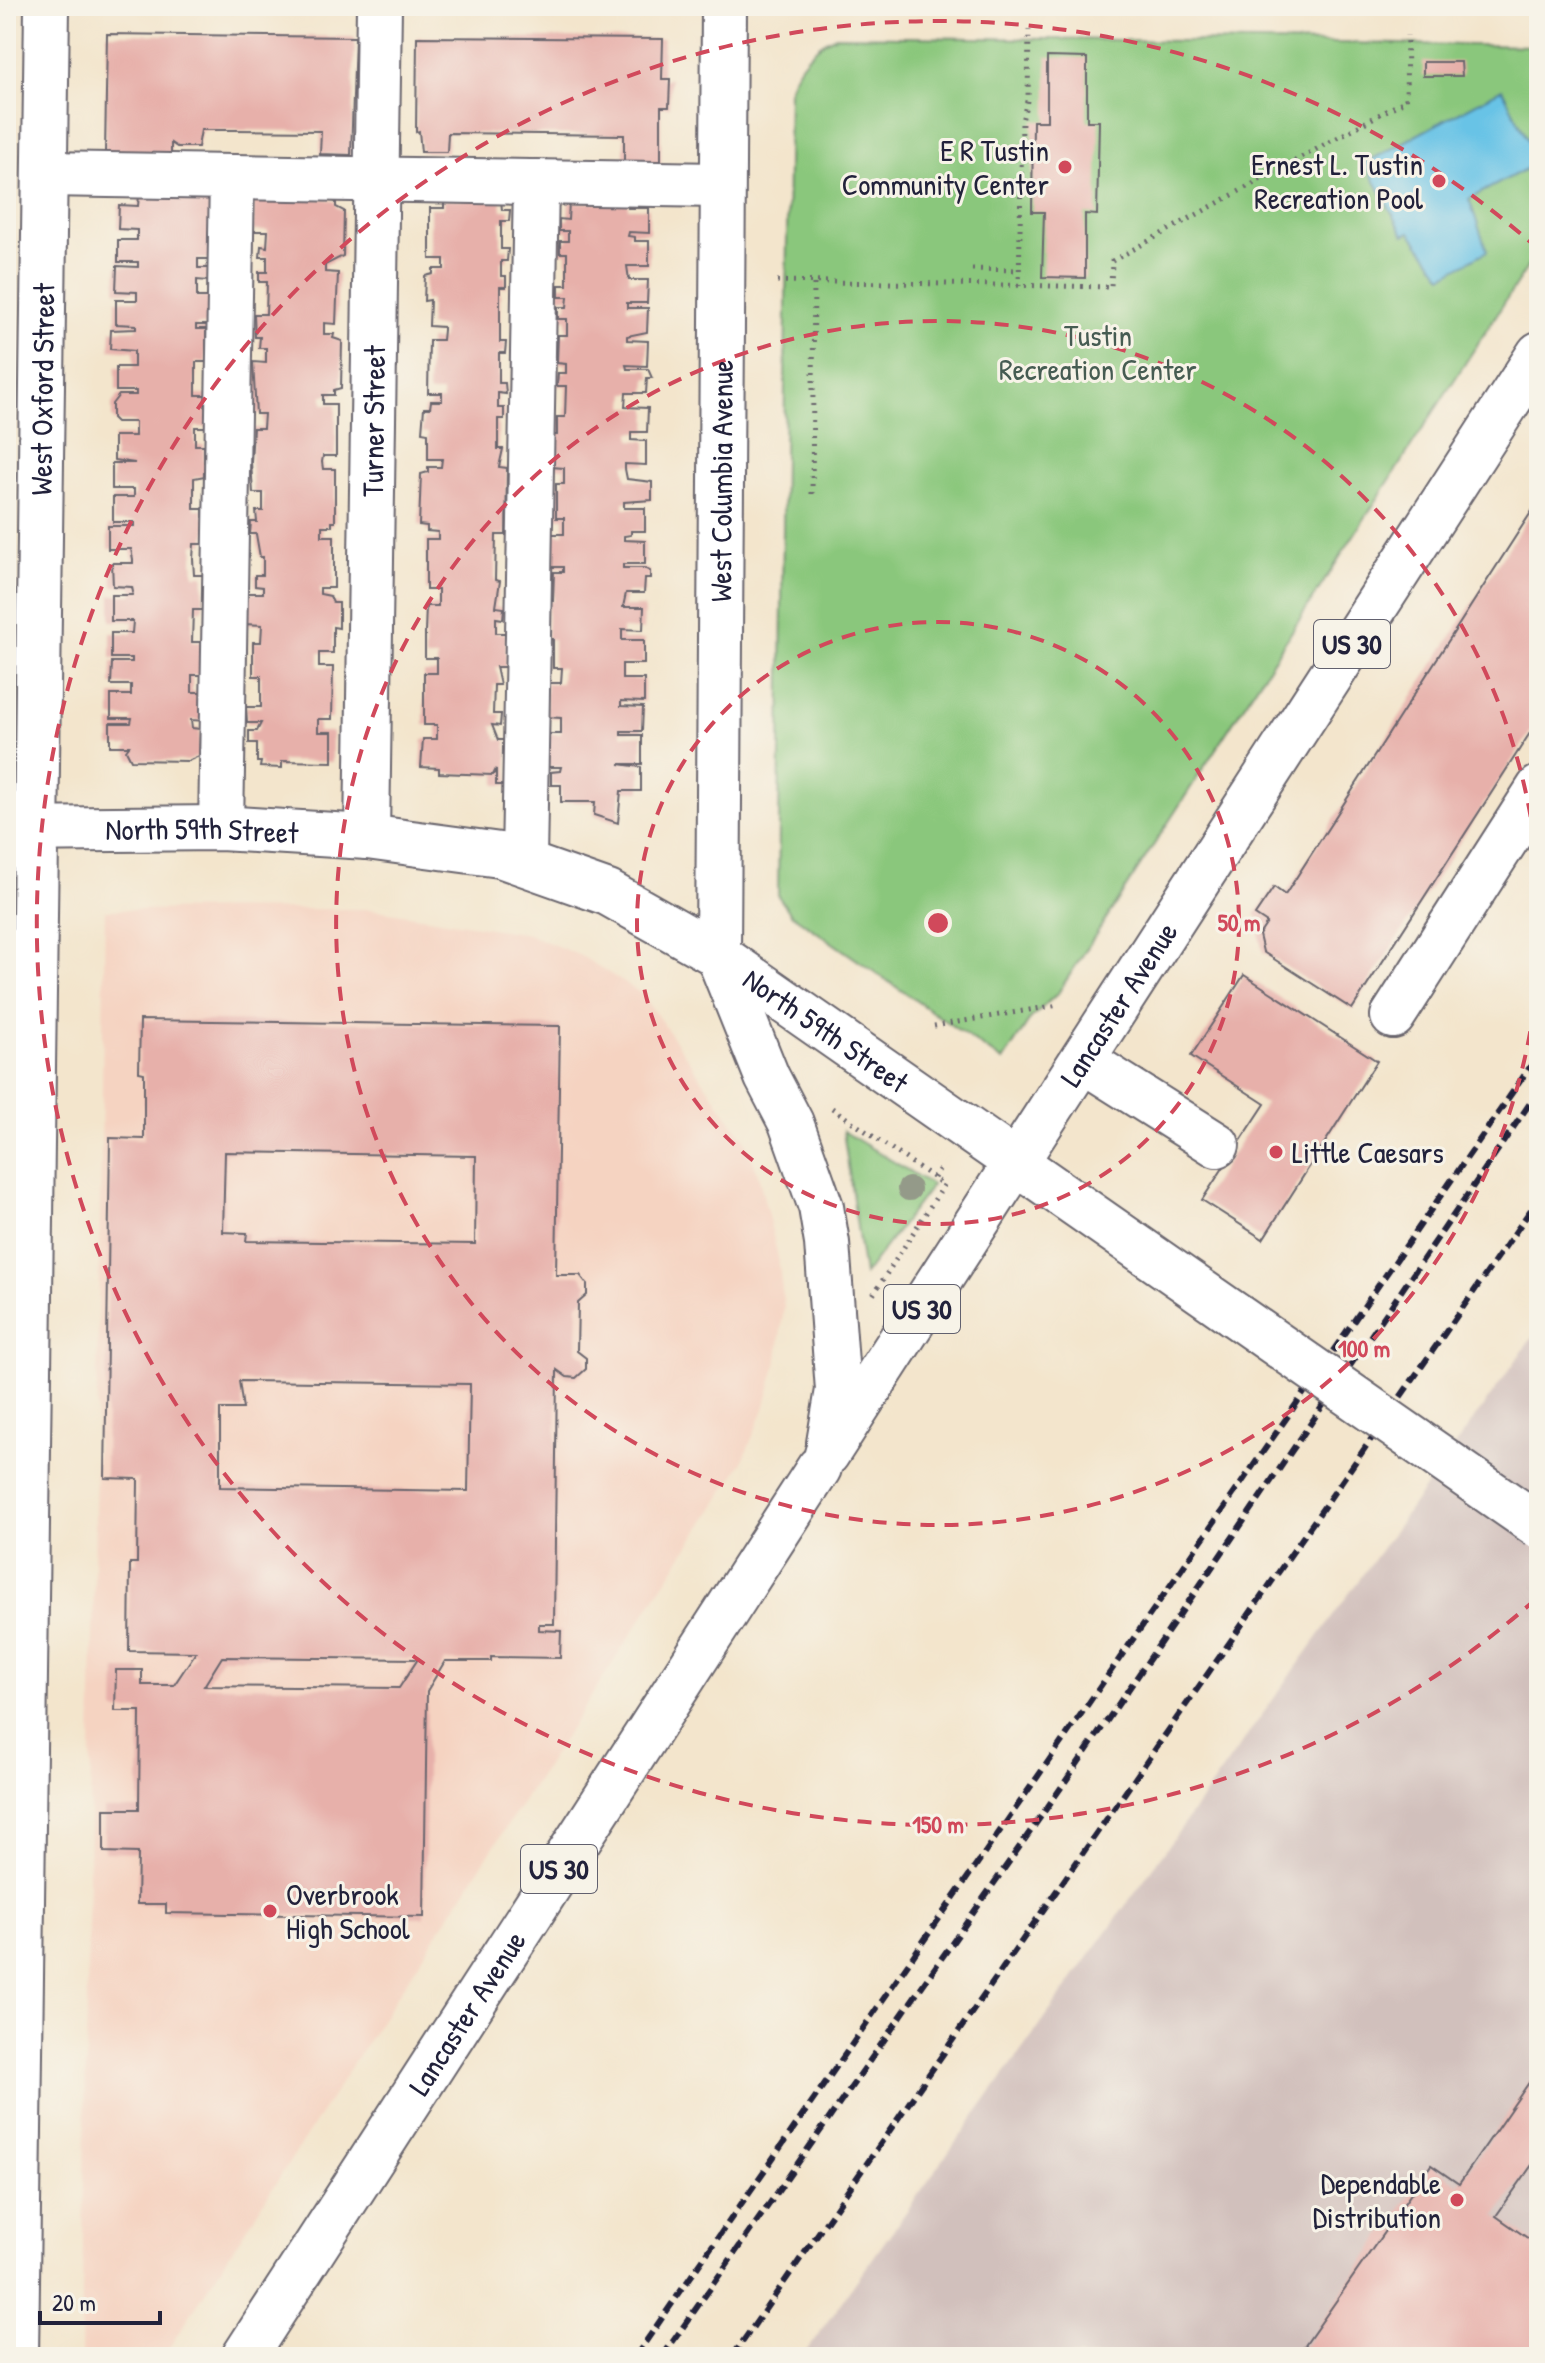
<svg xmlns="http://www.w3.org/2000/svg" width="1545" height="2363" font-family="'Patrick Hand',sans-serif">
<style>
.built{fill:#f5d3c1}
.industrial{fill:#d1c0bc}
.green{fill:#8ac77c;stroke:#56745c;stroke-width:2}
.water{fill:#68c3e6;stroke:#457290;stroke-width:2}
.building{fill:#e7b0aa;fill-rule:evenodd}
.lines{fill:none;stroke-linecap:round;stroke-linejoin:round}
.minor-casing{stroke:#6b666e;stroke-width:48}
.highway-casing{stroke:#6b666e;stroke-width:48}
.path{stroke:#6b666e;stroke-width:5;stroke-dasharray:2 6;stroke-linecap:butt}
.minor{stroke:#fff;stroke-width:44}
.highway{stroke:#fff;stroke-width:44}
.rail{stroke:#22223b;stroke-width:6;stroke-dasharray:12 6;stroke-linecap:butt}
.minor-bridge-casing{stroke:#6b666e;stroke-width:48;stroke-linecap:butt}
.minor-bridge{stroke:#fff;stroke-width:44}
.tree{fill:#949a89}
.ring{fill:none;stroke:#d1495b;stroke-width:4;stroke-dasharray:14 10}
.poi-dot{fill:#d1495b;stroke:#f7f3e8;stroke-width:3}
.labels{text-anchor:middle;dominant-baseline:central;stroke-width:6;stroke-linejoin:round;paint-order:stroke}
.shield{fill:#f7f3e8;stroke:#62616f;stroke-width:2}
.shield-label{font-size:28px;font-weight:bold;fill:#22223b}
.poi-label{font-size:30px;fill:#22223b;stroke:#f7f3e8;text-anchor:end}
.park-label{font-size:30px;fill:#465c52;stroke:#f7f3e8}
.street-label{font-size:30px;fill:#22223b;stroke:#f7f3e8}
.centre{fill:#d1495b;stroke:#f7f3e8;stroke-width:4}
.ring-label{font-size:24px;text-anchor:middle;font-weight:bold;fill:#d1495b;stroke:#f7f3e8;stroke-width:6;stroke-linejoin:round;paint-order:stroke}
</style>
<rect width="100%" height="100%" fill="#f7f3e8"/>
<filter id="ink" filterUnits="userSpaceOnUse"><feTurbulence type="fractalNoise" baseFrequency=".0125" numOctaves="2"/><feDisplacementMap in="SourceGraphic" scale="16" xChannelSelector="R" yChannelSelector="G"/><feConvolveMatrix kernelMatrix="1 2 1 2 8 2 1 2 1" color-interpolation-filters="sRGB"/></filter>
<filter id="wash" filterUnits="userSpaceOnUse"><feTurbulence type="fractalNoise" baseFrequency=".006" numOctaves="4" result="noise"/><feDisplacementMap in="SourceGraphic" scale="32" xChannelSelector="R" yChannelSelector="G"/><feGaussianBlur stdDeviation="1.8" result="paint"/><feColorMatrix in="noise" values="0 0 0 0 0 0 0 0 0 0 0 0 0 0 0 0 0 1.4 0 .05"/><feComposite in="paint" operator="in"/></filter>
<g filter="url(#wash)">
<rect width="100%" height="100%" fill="#f3e5cc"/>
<polygon class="built" points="370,909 528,934 583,957 642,994 745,1140 758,1174 778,1257 784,1307 776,1366 764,1409 741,1465 163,2357 81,2357 105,910"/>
<polygon class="industrial" points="1539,1328 1539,2357 802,2357 1505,1376"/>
<g class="green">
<path d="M 836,36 L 1539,46 L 1539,249 L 1058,993 L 1031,1018 L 1003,1061 L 791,914 L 778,896 L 789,89 C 796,67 814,45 836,36 Z"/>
<polygon points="843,1131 932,1185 864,1275"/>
</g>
<polygon class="water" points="1502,89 1539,162 1469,199 1487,251 1443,276 1410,232 1404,235 1365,163"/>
<g id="blocks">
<g class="building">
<polygon points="107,34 355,37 351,155 320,154 321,131 232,130 201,130 198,147 177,147 171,143 171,155 105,154"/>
<polygon points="417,37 663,39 662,79 670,79 669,107 661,107 661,166 624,161 624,135 448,133 447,152 421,152 419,131 416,132"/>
<polygon points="1047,57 1087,58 1087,121 1099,121 1097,215 1085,214 1085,278 1042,277 1044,212 1032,212 1033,121 1047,121"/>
<polygon points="1423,62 1461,62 1462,76 1423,76"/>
<polygon points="139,196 210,196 211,259 198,259 198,268 208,268 208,281 197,280 197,297 210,297 212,325 196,325 196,329 206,329 206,362 196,362 196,395 211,395 211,427 195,427 195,445 204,445 204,462 210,462 210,475 194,478 194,509 203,509 203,517 209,517 204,544 194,544 193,559 194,575 204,575 203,610 193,610 192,642 202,642 202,653 206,653 201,675 192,675 192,692 206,692 206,721 191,720 192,728 200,729 199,756 188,761 131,760 126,750 129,746 110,746 110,723 131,723 132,718 111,718 111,695 131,695 131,685 111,685 112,662 132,662 132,658 111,658 111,633 132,633 133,621 111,621 111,595 132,595 133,592 132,587 113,586 112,563 133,563 133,559 131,549 108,549 108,526 134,526 134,522 113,522 113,497 134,497 134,489 112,489 112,463 135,463 114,460 114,436 135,436 135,422 116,422 112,418 112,404 119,395 136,395 136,391 116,391 116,367 134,367 134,351 110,349 111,330 136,329 136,325 116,324 116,300 137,300 137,292 116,291 117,266 138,267 138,262 118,262 118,240 137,240 137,230 118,229 119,205 138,206"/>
<polygon points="254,199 326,199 336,202 336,207 344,211 343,256 325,265 325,272 338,273 336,324 324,323 324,334 334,334 333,338 342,341 341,388 334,390 334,395 323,395 323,404 336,404 336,456 323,456 322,462 323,469 335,469 335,522 332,522 332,526 322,526 322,536 334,536 334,588 320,588 320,594 330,596 333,603 339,603 339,628 333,627 333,653 319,653 319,667 333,667 332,719 318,719 318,732 332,732 332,762 282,761 282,768 260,767 261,762 257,762 257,743 249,743 249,731 257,731 261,723 247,723 246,707 261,707 261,676 253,676 253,642 261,642 262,625 244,624 244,593 263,593 263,587 255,586 255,575 263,575 263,557 260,557 256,534 250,534 251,522 257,522 256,511 263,511 263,493 253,493 251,462 253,428 263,428 264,414 256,414 253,362 266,363 266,348 259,348 260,337 255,337 254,314 266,314 267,282 259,282 259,272 267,272 267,257 260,257 261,246 267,247 268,231 253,231"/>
<polygon points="444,200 501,200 502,210 510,210 509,221 501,221 501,249 508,249 507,261 501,261 501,276 506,276 506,287 500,287 500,342 506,342 505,353 499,353 499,383 505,383 506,394 498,393 498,408 504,408 504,419 498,419 498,449 503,449 499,467 507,468 506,535 496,535 495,580 500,581 496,607 504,608 503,619 496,618 496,633 506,633 506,667 496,667 500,685 494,685 493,714 501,714 500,726 492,725 498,740 506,740 509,785 496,785 496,769 493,775 439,773 439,768 421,767 423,739 437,739 437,725 424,725 424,673 437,673 437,658 425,658 425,632 426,606 438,606 438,590 426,590 426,539 438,539 438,532 427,531 427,526 419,525 421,474 428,472 428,467 441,467 442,459 428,459 428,433 422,432 424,408 430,408 431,401 442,401 442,393 428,393 429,340 442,340 443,330 443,327 429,326 430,300 424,301 425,276 433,274 433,269 444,269 444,259 430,259 430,208 444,208"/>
<polygon points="569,202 628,203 628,208 649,208 649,233 629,232 628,236 635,237 635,241 649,241 649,266 627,266 629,280 648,280 647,303 627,303 627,308 648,308 647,332 627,336 627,340 648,341 647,366 626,365 627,369 648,369 652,378 647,378 646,393 626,393 625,407 648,408 647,432 631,432 631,440 646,441 646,465 625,464 625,469 627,479 652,482 652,500 624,502 624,508 645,508 645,531 631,531 631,535 624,536 624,540 645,541 645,564 623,564 623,568 644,568 650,571 650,578 645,578 644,593 626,593 623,607 644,607 643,630 622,629 622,640 644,640 644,664 622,664 622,679 644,679 644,702 621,701 621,706 643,707 642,731 621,731 621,735 642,735 642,764 619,764 641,767 641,791 621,791 618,823 594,815 595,802 561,802 561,785 551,785 551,772 560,771 561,767 545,767 545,734 561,734 561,718 546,717 546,683 561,683 562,668 553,668 553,639 547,639 548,601 553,601 554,572 563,572 563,567 548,567 549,534 564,534 564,518 556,518 556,484 564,484 564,468 551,467 551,435 557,435 557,417 565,417 566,386 557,386 558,373 566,373 566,364 557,363 558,335 567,335 567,319 558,319 558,307 567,307 568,297 559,297 559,285 567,285 567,253 560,253 560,241 568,241 568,231 559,231 559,219 568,220"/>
<polygon points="1539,500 1539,719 1352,1009 1263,952 1259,935 1267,923 1255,915 1274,887 1285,895"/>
<polygon points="1244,975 1377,1061 1263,1239 1202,1200 1265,1104 1191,1056"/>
<path d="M 140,1020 L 560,1026 L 556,1275 L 580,1275 L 587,1284 L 587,1295 L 578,1303 L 577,1351 L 586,1358 L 586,1369 L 576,1378 L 567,1377 L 557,1370 L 554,1624 L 539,1624 L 539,1630 L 561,1631 L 560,1658 L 491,1657 L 491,1661 L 445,1661 L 427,1691 L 424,1917 L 166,1913 L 166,1904 L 137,1904 L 138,1853 L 104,1852 L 104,1809 L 139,1809 L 140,1711 L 115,1711 L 116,1670 L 142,1670 L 142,1685 L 174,1685 L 196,1652 L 129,1651 L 130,1563 L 137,1563 L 138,1479 L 105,1478 L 110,1138 L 144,1139 L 144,1073 L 139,1072 ZM 225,1152 L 476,1156 L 475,1244 L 246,1241 L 247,1233 L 223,1232 ZM 239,1381 L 470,1384 L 468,1491 L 220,1487 L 220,1409 L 243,1409 ZM 222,1657 L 418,1659 L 399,1688 L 204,1686 Z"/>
<polygon points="1539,2068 1539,2155 1496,2216 1539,2246 1539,2357 1297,2357 1431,2165 1459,2184"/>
</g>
</g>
</g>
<g filter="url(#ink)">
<use href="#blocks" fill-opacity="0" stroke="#6b666e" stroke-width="2"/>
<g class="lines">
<defs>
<g id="minor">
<polyline points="45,174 720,185"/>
<polyline points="221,828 232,177"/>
<path id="s1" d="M 8,830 L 221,828 L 367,837 L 500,855 L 608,893 L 718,955 L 1235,1315"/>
<path id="s2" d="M 367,837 L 379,6"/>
<polyline points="524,861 536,182"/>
<path id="s3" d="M 718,955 L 724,6"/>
<polyline points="1393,1016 1539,788"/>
<polyline points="1084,1061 1217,1145"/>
<path id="s4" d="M 16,2357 L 47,6"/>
</g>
<g id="highway">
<polyline points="718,955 767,1077 791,1123 821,1207 827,1243 838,1390 829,1443"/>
<path id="s5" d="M 827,1454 L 1539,354"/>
<path id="s6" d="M 244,2357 L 819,1468"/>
</g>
</defs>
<use href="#minor" class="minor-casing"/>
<use href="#highway" class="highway-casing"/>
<g class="path">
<polyline points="972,269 1019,270"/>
<polyline points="777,281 1111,287 1112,261 1406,100 1407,35"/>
<polyline points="1019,286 1022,121 1028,97 1029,30"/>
<polyline points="812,494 814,282"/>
<polyline points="934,1026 1059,1005"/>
<polyline points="832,1108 944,1185 873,1295"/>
<polyline points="934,1178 940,1168"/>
</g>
<use href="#minor" class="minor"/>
<use href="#highway" class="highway"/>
<g class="rail">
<polyline points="635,2357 1539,1054"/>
<polyline points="662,2357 1065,1782 1539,1090"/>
<polyline points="732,2357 1539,1198"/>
</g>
<defs>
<polyline id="minor-bridge" points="1235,1315 1539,1526"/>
</defs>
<use href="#minor-bridge" class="minor-bridge-casing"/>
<use href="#minor-bridge" class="minor-bridge"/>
</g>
<circle class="tree" cx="909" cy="1189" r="12"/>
</g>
<g class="ring">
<circle cx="938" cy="923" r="301"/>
<path d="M1539 960A602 602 0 1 1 1539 886"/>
<path d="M1536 1599A902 902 0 1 1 1536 247"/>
</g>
<g class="poi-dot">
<circle cx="1065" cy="167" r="8"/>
<circle cx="1439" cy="181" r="8"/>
<circle cx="1276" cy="1152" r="8"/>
<circle cx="270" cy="1911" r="8"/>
<circle cx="1457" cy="2200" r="8"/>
</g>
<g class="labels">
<g class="shield">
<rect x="1314" y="620" width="76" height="48" rx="6"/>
<rect x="884" y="1285" width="76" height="48" rx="6"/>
<rect x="521" y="1845" width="76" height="48" rx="6"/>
</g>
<g class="shield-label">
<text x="1352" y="644">US 30</text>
<text x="922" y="1309">US 30</text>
<text x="559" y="1869">US 30</text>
</g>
<g class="poi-label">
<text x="1049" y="150">E R Tustin<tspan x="1049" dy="34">Community Center</tspan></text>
<text x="1423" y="164">Ernest L. Tustin<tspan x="1423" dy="34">Recreation Pool</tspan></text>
<text x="1292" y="1152" text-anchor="start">Little Caesars</text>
<text x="286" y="1894" text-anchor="start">Overbrook<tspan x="286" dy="34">High School</tspan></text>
<text x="1441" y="2183">Dependable<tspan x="1441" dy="34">Distribution</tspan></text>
</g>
<g class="park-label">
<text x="1098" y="335">Tustin<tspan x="1098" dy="34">Recreation Center</tspan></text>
</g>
<g class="street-label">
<text stroke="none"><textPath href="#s4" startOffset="1968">West Oxford Street</textPath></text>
<text stroke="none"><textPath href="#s2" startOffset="416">Turner Street</textPath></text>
<text stroke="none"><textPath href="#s3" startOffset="474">West Columbia Avenue</textPath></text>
<text stroke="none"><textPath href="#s1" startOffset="194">North 59th Street</textPath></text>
<text stroke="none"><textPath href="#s5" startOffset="536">Lancaster Avenue</textPath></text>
<text stroke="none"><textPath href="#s1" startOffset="866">North 59th Street</textPath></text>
<text stroke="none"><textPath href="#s6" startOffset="410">Lancaster Avenue</textPath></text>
</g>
</g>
<circle cx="938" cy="923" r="12" class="centre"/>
<g class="ring-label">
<text x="1239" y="931">50 m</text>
<text x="1364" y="1357">100 m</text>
<text x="938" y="1833">150 m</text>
</g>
<rect width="1545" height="2363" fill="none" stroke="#f7f3e8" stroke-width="32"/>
<path d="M40 2311v12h120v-12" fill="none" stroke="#22223b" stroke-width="4"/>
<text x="52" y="2311" font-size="24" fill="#22223b" stroke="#f7f3e8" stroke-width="6" paint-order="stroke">20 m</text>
</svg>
